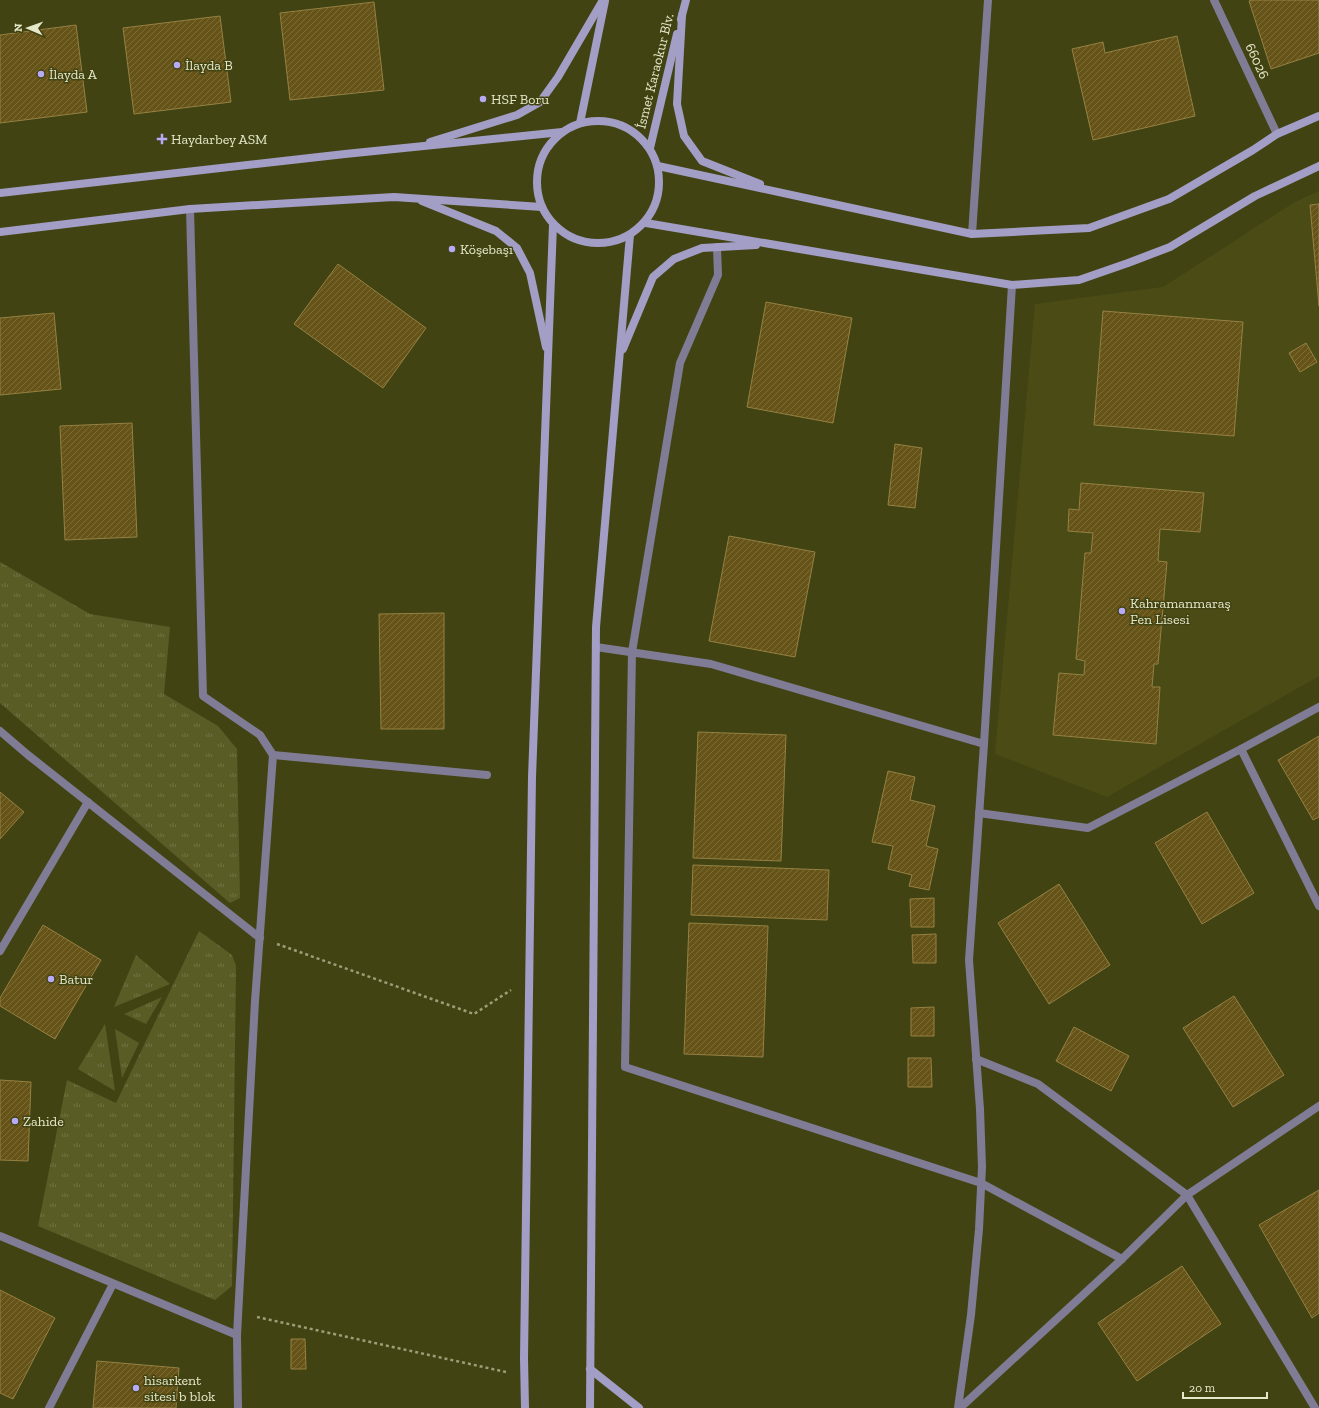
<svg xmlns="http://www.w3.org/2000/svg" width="1319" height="1408" font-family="'Zilla Slab',serif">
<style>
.built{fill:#4b4c15}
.grass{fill:url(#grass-tufts)}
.building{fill:url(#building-hatch);stroke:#958143}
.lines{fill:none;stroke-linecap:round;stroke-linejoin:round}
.path{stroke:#9c9e77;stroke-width:2.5;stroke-dasharray:3 3;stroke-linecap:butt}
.lane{stroke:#807c96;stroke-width:8}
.street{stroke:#807c96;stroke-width:8}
.secondary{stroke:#a39ec5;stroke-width:8}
.poi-dot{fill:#b7abf7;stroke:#424313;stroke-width:1.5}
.labels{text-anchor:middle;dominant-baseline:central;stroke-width:3;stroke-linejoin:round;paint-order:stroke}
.street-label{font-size:14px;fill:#e6e9c9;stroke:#424313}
.poi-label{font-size:14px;fill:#e6e9c9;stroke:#424313;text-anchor:start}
</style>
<defs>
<pattern id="grass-tufts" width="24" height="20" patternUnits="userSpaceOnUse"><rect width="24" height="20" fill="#5a5c26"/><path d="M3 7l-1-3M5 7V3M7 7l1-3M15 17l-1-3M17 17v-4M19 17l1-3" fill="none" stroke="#727344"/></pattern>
<pattern id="building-hatch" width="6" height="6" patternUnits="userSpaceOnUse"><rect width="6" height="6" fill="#665317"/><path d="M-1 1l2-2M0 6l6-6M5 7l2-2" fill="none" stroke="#7c6c37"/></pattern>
</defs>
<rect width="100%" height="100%" fill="#424313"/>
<polygon class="built" points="1319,191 1319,676 1107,797 995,754 1035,304 1163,287 1295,202"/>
<g class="grass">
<polygon points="0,562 90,614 170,627 164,694 218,726 237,749 240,898 230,903 0,703"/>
<polygon points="199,931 232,955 236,966 232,1286 215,1300 38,1226 67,1080 116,1103"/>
<polygon points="136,955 170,984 114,1007"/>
<polygon points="162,997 146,1024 124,1014"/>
<polygon points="105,1024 115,1091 78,1069"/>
<polygon points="115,1029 139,1043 122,1078"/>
</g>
<g class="building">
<polygon points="1252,0 1319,0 1319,53 1271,69 1249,1"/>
<polygon points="374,2 384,90 290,100 280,13"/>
<polygon points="220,16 231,102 134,114 123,28"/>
<polygon points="76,25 87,112 0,123 0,35"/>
<polygon points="1177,36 1195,116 1093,140 1072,49 1103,42 1105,53"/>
<polygon points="1319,204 1319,306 1310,205"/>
<polygon points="338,264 426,328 383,388 294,324"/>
<polygon points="766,302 852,318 833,423 747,407"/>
<polygon points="1103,311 1243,322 1234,436 1094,425"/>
<polygon points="54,313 61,389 0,395 0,318"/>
<polygon points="1306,343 1317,362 1300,372 1289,353"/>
<polygon points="132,423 137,537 65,540 60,426"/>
<polygon points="895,444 922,448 915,508 888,505"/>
<polygon points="1081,483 1204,493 1200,532 1160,529 1158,561 1167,562 1158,664 1154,664 1152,687 1160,687 1156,744 1053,735 1059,673 1084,675 1085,661 1076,659 1085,553 1091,553 1093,533 1068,531 1069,509 1079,510"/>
<polygon points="729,536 815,552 795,657 709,641"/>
<polygon points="444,613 444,729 381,729 379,614"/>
<polygon points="698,732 786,735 781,861 693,858"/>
<polygon points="1319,736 1319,817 1313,820 1278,760"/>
<polygon points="888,771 915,777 910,800 935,806 926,846 938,849 929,890 909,886 912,875 888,869 893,846 872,842"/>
<polygon points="0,792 24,812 0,839"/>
<polygon points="1207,812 1254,893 1202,924 1155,843"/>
<polygon points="693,865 829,870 827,920 691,915"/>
<polygon points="1059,884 1110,965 1049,1004 998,923"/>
<polygon points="934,898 934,927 911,927 910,899"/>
<polygon points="689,923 768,926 763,1057 684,1054"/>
<polygon points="43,925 101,960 55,1039 0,1006 0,998"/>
<polygon points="936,934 936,963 913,963 912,935"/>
<polygon points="1234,996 1284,1075 1233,1107 1183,1028"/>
<polygon points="934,1007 934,1036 911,1036 911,1008"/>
<polygon points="1074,1027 1129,1056 1111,1091 1056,1061"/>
<polygon points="908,1058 931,1058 932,1087 908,1087"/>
<polygon points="0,1080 31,1082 28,1161 0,1160"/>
<polygon points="1319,1190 1319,1313 1312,1318 1259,1225"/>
<polygon points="1182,1266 1221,1324 1137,1381 1098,1323"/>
<polygon points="0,1290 55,1318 13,1399 0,1393"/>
<polygon points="291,1339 305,1339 306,1369 291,1369"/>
<polygon points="97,1361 179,1368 176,1408 93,1408"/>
</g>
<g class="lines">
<g class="path">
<polyline points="277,944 474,1014 511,990"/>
<polyline points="257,1317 506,1372"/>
</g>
<polyline class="lane" points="717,247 718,275 680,363 632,652 625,1067 981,1183"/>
<g class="street">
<polyline points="1214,0 1277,134"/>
<polyline points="190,209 203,696 260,735 273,755 255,1001 237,1335 238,1408"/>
<polyline points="972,234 988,0"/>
<polyline points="596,647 711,664 984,744"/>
<polyline points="0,731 28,755 260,938"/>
<polyline points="1241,749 1319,906"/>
<polyline points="273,755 487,775"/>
<polyline points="979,813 1088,828 1241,749 1319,707"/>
<polyline points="0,951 88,802"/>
<polyline points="976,1059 1038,1084 1187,1195 1315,1408"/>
<polyline points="981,1183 1122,1259"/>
<polyline points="0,1236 237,1335"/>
<polyline points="49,1408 113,1284"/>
<polyline points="958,1408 971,1315 979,1229 982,1167 980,1109 969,960 984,744 1012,285"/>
<polyline points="960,1408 1122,1259 1187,1195 1319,1106"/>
</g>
<g class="secondary">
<polyline points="682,15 677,104 684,136 702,161 760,184"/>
<polyline points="681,19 686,0"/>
<circle cx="598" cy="182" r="61"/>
<polyline points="580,123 605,1"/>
<polyline points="430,142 517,115 540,102 558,77 603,0"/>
<polyline points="650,148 677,34"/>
<polyline points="658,166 972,234 1089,228 1169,199 1253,150 1277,134 1319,116"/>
<polyline points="0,193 345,154 562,132"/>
<polyline points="422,201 496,231 517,248 530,273 546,347"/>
<polyline points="646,223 1012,285 1079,280 1128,263 1170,247 1255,196 1319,166"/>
<polyline points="0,232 190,209 394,197 542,207"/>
<polyline points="623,349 653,277 674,259 702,248 756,245"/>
<polyline points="590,1369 639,1408"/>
<polyline points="525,1408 524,1358 532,777 553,225"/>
<polyline points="590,1408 596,627 630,235"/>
</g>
</g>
<g class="poi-dot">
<circle cx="177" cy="65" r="4"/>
<circle cx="41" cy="74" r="4"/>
<circle cx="483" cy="99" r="4"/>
<path d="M160 133h4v4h4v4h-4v4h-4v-4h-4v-4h4z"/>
<circle cx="452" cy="249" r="4"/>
<circle cx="1122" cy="611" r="4"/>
<circle cx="51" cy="979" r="4"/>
<circle cx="15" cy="1121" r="4"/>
<circle cx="136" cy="1388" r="4"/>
</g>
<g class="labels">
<g class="street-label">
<text transform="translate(1257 61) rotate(65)">66026</text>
<text transform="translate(655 71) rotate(-76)">İsmet Karaokur Blv.</text>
</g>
<g class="poi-label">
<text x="185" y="65">İlayda B</text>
<text x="49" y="74">İlayda A</text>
<text x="491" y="99">HSF Boru</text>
<text x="171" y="139">Haydarbey ASM</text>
<text x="460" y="249">Köşebaşı</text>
<text x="1130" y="603">Kahramanmaraş<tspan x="1130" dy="16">Fen Lisesi</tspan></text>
<text x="59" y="979">Batur</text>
<text x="23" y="1121">Zahide</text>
<text x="144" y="1380">hisarkent<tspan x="144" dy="16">sitesi b blok</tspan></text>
</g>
</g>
<g transform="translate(28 28) rotate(272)" stroke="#424313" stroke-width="3" paint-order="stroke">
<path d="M0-3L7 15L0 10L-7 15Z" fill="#e6e9c9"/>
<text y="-6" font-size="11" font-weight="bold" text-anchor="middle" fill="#e6e9c9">N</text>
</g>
<path d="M1183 1392v6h84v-6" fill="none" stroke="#e6e9c9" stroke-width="2"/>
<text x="1189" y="1392" font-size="12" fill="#e6e9c9" stroke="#424313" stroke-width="3" paint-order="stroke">20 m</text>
</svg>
